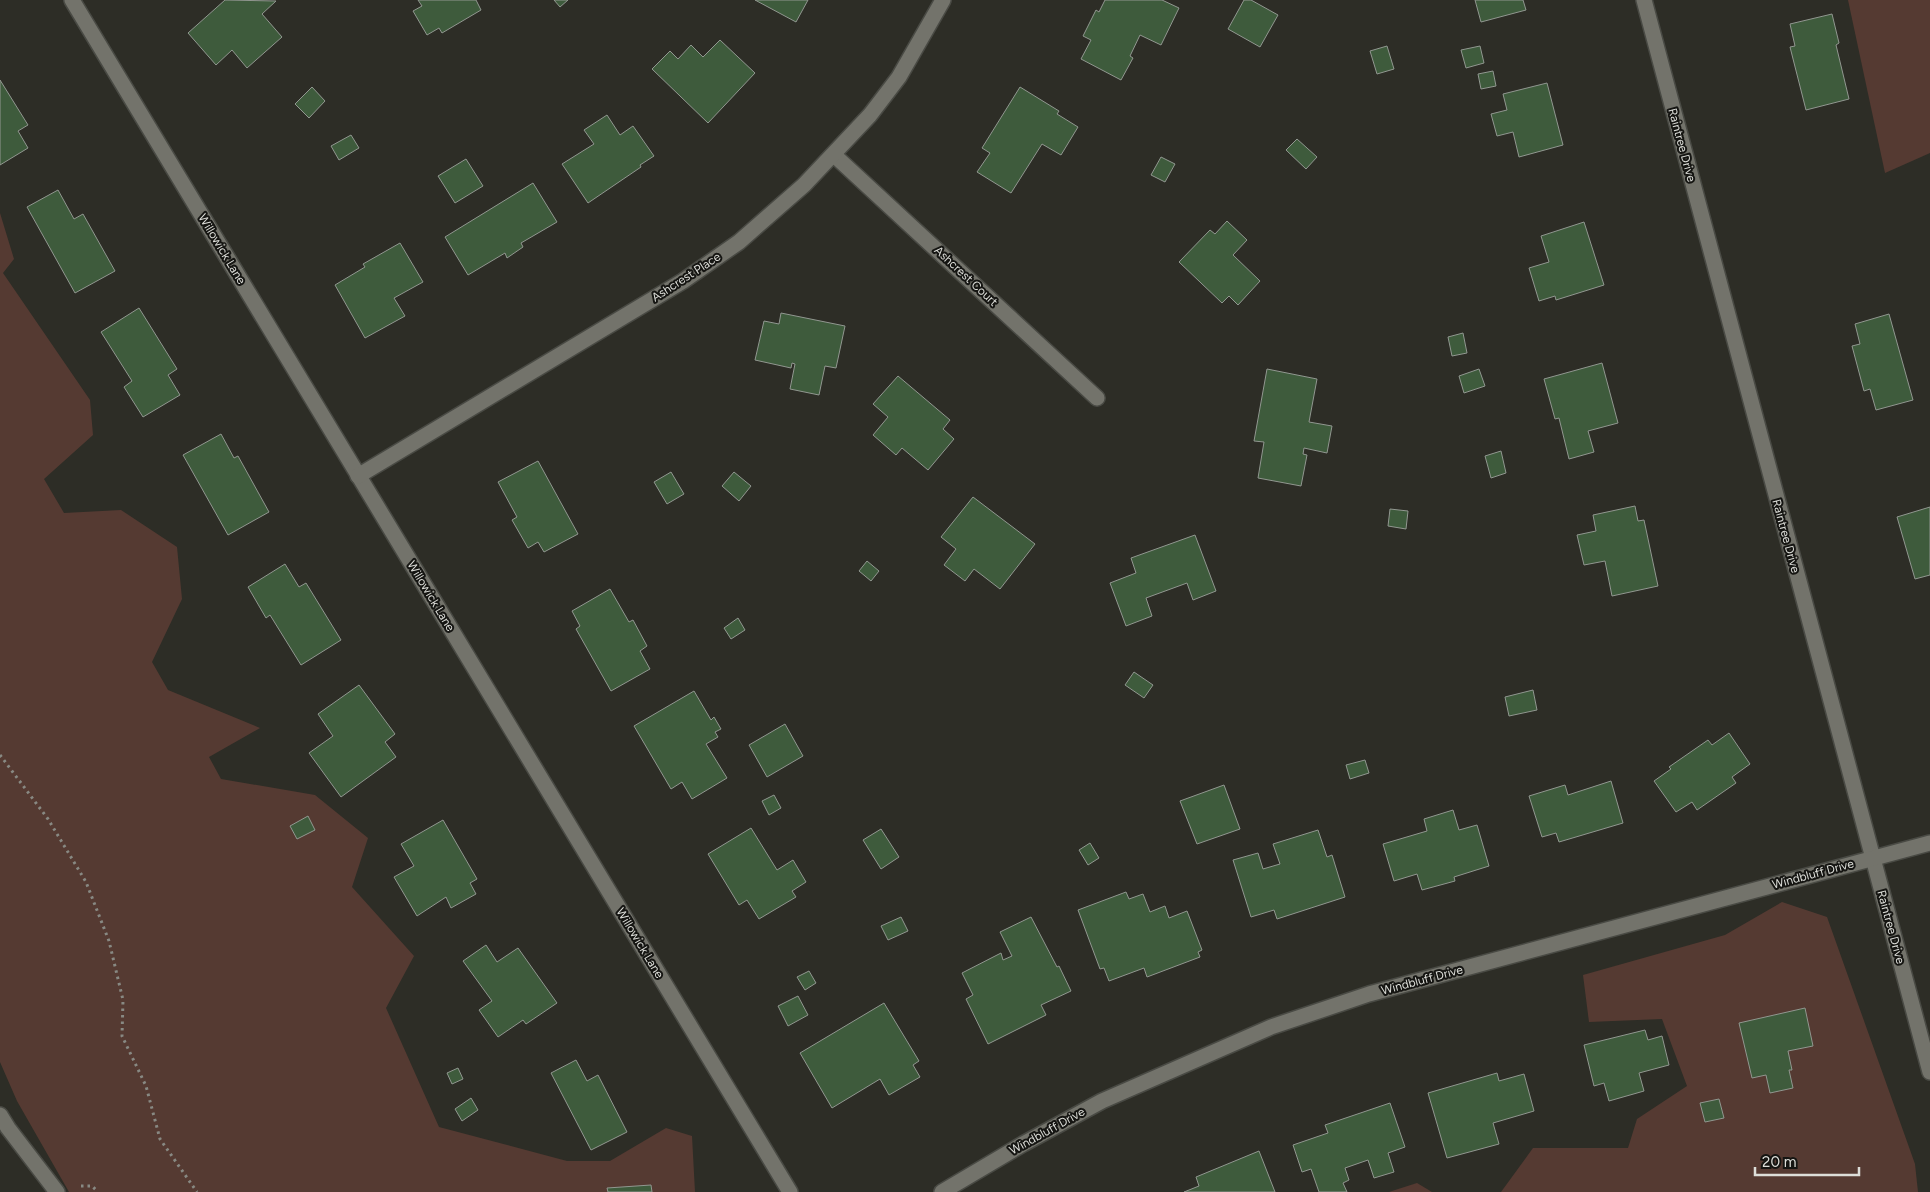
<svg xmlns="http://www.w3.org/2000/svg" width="1930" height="1192" font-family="Figtree,sans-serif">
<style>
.green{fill:#553a32}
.building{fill:#3e5b3c;stroke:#919790}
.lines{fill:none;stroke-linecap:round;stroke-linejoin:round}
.minor-casing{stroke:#494a44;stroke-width:18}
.path{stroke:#888983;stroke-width:3;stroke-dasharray:2.5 4;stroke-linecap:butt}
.minor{stroke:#73736b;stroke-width:15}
.labels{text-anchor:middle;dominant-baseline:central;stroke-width:4;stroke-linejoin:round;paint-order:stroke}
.street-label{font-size:12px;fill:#ddded9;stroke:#151512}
</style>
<rect width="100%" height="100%" fill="#2d2d26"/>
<g class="green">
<polygon points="1848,0 1930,0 1930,153 1885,173"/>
<polygon points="0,213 14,259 3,273 90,400 93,435 44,479 64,513 121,510 177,547 182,599 152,662 168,690 260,728 209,757 221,779 315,795 368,838 352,887 414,956 386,1008 439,1127 567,1161 610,1161 666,1128 692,1136 695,1192 69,1192 17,1101 0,1062"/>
<polygon points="1782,902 1827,917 1915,1164 1918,1192 1501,1192 1533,1148 1628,1148 1637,1119 1687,1086 1662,1019 1589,1022 1583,975 1725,935"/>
<polygon points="1417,1183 1432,1192 1389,1192 1392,1191"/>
</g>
<g class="building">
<polygon points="225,0 276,1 262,14 282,37 247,68 232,50 216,65 188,33"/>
<polygon points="418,0 476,0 481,10 442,33 439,28 427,35 413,11 422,6"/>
<polygon points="554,0 568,0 560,7"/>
<polygon points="755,0 808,0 796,22"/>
<polygon points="1105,0 1162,0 1179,8 1161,45 1140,35 1130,56 1133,58 1121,80 1081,59 1091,40 1083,36 1096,10 1099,12"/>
<polygon points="1244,0 1251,0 1278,15 1260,47 1228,29"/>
<polygon points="1475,0 1523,0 1526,10 1481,22"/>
<polygon points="1832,14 1839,43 1836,45 1849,99 1806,110 1790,47 1795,46 1790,24"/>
<polygon points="720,40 755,73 708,123 652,69 670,51 678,59 691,45 703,57"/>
<polygon points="1387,46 1394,69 1377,74 1370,51"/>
<polygon points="1480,46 1484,63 1466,68 1461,50"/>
<polygon points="1493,71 1496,86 1481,89 1478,74"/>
<polygon points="0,80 28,125 18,131 28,148 0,165"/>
<polygon points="1547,83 1563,145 1519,157 1513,132 1497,136 1491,114 1507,110 1503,94"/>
<polygon points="312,87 325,101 309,118 295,104"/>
<polygon points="1020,87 1059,111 1057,114 1078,127 1061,155 1042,144 1011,193 977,172 990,153 982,148"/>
<polygon points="607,115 620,135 633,126 654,156 640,165 641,167 588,203 562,164 594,144 584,130"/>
<polygon points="351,135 359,148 339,160 331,146"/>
<polygon points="1297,139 1317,157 1306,169 1286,150"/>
<polygon points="1161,157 1175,164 1165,182 1151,175"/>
<polygon points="466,159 483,186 455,203 438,176"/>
<polygon points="533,183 557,222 521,243 523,247 507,258 505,253 468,275 445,237"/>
<polygon points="58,190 74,219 83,214 115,271 75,293 27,207"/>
<polygon points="1227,221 1247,240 1233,255 1260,281 1238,305 1229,296 1222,303 1179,262 1210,230 1215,234"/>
<polygon points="1584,222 1604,285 1556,300 1555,296 1539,301 1529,268 1549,262 1541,236"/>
<polygon points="400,243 423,282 394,298 405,316 365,338 335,285 365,267 363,264"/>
<polygon points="139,308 177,369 168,375 180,395 143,417 124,387 132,381 101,332"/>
<polygon points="781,313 845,326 836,368 825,366 819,395 790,389 795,364 792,363 791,368 755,360 764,321 779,324"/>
<polygon points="1889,314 1913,400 1876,410 1870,389 1864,391 1852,346 1860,344 1855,324"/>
<polygon points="1463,333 1467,353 1452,356 1448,337"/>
<polygon points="1602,363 1618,423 1588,431 1594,452 1569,459 1559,418 1555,419 1544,379"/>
<polygon points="1267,369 1317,379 1309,422 1332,426 1327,453 1304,448 1303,454 1307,455 1301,486 1258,478 1264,442 1254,441"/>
<polygon points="1479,369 1485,386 1464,393 1459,376"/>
<polygon points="898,376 950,420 943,429 954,439 928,470 902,448 896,455 873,435 888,417 873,404"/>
<polygon points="221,434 234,458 238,456 269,512 228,535 183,455"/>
<polygon points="1501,451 1506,473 1491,478 1485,456"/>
<polygon points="538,461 578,534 544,552 538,542 528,548 512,520 517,517 498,482"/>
<polygon points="671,472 684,494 667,504 654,482"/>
<polygon points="734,472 751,486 739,501 722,486"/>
<polygon points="973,497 1035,544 1000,589 974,569 965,581 944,565 956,549 941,537"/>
<polygon points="1635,506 1638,521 1644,520 1658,586 1612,596 1605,561 1584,565 1577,535 1596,531 1593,515"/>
<polygon points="1930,507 1930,575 1915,579 1897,517"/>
<polygon points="1390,509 1408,511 1406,529 1388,526"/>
<polygon points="1195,535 1216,591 1193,600 1187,583 1146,598 1152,616 1126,626 1110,583 1136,573 1131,558"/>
<polygon points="867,561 879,571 871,581 859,571"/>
<polygon points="285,564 299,587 306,583 341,640 301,665 270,615 266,618 248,587"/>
<polygon points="610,589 629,622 633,620 647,646 640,651 650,669 611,691 576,629 580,626 572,611"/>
<polygon points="738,618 745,630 731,639 724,628"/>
<polygon points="1134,672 1153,685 1144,698 1125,685"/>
<polygon points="359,685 395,734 385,742 396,757 341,797 309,753 333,736 318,714"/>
<polygon points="1533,690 1537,710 1509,716 1505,697"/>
<polygon points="694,691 711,720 714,717 721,729 715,732 718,737 706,744 727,778 692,799 682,782 671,789 634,726"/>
<polygon points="785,724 803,756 767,777 749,745"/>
<polygon points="1729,733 1750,764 1732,777 1736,783 1697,810 1692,802 1676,812 1654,781 1671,769 1669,767 1708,740 1712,745"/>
<polygon points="1365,760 1369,773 1350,779 1346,765"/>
<polygon points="1611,781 1623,823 1559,842 1556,833 1542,837 1529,796 1565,785 1568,795"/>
<polygon points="1224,785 1240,829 1197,844 1180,801"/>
<polygon points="774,795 781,808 769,815 762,801"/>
<polygon points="1453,810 1459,830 1477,825 1489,866 1454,877 1455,881 1422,890 1417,874 1394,881 1383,844 1427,831 1424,819"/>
<polygon points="308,816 315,830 297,839 290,826"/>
<polygon points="443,820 477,879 470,883 476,894 451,908 446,897 417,916 394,877 414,866 401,844"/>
<polygon points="751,828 777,870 793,860 806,882 792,891 796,897 759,919 747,900 739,905 708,854"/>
<polygon points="881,829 899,857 881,869 863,840"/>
<polygon points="1318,830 1327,857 1332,855 1345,897 1277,919 1274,910 1251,917 1233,860 1258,853 1263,869 1280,864 1273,844"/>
<polygon points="1090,843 1099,858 1088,865 1079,850"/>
<polygon points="1126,892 1129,899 1143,894 1150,912 1165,906 1169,918 1187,911 1202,950 1198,952 1200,957 1147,977 1144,968 1109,981 1104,968 1100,969 1078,910"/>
<polygon points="901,917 908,931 888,940 881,926"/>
<polygon points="1031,917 1057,967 1059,966 1071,991 1041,1005 1046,1015 988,1044 966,999 973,995 962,973 1001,953 1003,960 1012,956 1000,932"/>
<polygon points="486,945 497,962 518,948 557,1003 526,1024 523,1020 498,1037 479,1010 492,1001 463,961"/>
<polygon points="809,971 816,983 805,990 797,977"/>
<polygon points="798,996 808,1015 788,1026 778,1006"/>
<polygon points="884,1003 919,1061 913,1065 920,1077 889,1095 880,1079 832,1108 800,1053"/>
<polygon points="1805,1008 1813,1046 1788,1051 1792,1070 1789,1070 1793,1088 1770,1093 1766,1075 1752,1078 1739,1023"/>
<polygon points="1645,1030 1648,1040 1662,1036 1669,1065 1639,1073 1644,1091 1609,1101 1604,1083 1594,1086 1584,1045"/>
<polygon points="576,1060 587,1081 598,1075 627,1132 591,1150 551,1073"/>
<polygon points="458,1068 463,1079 452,1084 447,1073"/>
<polygon points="1497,1073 1499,1081 1524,1074 1534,1111 1493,1123 1499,1144 1447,1158 1428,1093"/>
<polygon points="471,1098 478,1110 462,1121 455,1109"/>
<polygon points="1719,1099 1724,1118 1705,1122 1700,1103"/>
<polygon points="1390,1103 1405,1147 1388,1153 1394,1172 1374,1178 1368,1160 1345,1168 1349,1180 1343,1183 1347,1192 1319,1192 1311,1169 1302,1172 1293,1145 1328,1133 1325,1125"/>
<polygon points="1259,1151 1275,1192 1184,1192 1199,1186 1196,1177"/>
<polygon points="651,1185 652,1192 608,1192 607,1188"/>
</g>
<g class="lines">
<defs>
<g id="minor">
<polyline points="72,0 790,1192"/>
<polyline points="1644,0 1930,1072"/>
<polyline points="834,155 1097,398"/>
<polyline points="358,476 683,281 739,242 804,185 870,115 899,77 943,0"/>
<polyline points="0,1115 8,1128 57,1192"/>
<polyline points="942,1192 1023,1144 1102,1101 1271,1027 1369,994 1930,843"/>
</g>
</defs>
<use href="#minor" class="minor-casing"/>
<g class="path">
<polyline points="0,755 48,819 86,882 109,941 123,1000 122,1036 146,1086 160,1139 197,1192"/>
<polyline points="81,1186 92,1186 98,1192"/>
</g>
<use href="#minor" class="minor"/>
</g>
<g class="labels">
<g class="street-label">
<text transform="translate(1682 145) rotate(75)">Raintree Drive</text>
<text transform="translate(222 249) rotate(59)">Willowick Lane</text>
<text transform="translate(966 276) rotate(43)">Ashcrest Court</text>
<text transform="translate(686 277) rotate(-33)">Ashcrest Place</text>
<text transform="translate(1786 536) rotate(75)">Raintree Drive</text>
<text transform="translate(431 596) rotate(59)">Willowick Lane</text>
<text transform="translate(1813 874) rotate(-15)">Windbluff Drive</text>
<text transform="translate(1891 927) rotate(75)">Raintree Drive</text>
<text transform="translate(640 943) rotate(59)">Willowick Lane</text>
<text transform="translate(1422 980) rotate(-15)">Windbluff Drive</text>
<text transform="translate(1047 1131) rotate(-29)">Windbluff Drive</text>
</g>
</g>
<path d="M1755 1167v8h104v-8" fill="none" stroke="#ddded9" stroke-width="2.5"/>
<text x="1762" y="1167" font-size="15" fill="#ddded9" stroke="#151512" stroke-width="4" paint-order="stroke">20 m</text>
</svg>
